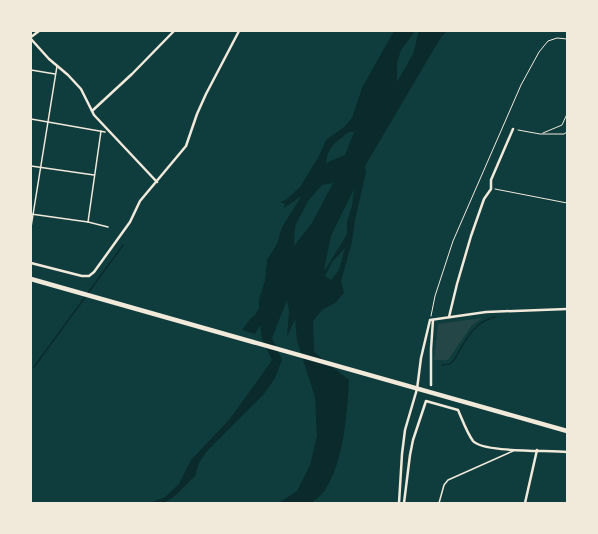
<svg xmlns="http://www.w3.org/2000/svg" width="598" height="534" font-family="Montserrat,sans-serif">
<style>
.green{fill:#244646}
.water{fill:#0a2a2b;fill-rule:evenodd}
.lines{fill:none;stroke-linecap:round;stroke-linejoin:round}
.stream{stroke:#0a2a2b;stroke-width:1.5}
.path{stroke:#f1e9da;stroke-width:1}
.service{stroke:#f1e9da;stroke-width:1.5}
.minor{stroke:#f1e9da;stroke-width:2.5}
.trunk{stroke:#f1e9da;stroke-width:4.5}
</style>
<rect width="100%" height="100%" fill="#0f3d3e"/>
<polygon class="green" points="482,318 472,325 448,360 434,360 438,324"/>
<path class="water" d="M 394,31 L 415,31 L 401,50 L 397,63 L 397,82 L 413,54 L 419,31 L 447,31 L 441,37 L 365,166 L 366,172 L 355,220 L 352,242 L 341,281 L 344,293 L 335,303 L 322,310 L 313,321 L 314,352 L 349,380 C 347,414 344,461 325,490 C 322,495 316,499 311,503 L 275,503 L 282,501 L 297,491 L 310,465 L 317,436 L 315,397 L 297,341 L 295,319 L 287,337 L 289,311 L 287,300 L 272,338 L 282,360 L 275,378 L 264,394 L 207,451 L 199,463 L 195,476 L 175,496 L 164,503 L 150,503 L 165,497 L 179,484 L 191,460 L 229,420 L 263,373 L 272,360 L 262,339 L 260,325 L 255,334 L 242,330 L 251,318 L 255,315 L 259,308 L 259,299 L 265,281 L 267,260 L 277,244 L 282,227 L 301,197 L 300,197 L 284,208 L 285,204 L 280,202 L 287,199 L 300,187 L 319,156 L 326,140 L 344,127 L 352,118 L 362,88 ZM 349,132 L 354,132 L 345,155 L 326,163 C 328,146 336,142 349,132 ZM 333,183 L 312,223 L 294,246 L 295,226 L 308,201 L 322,185 ZM 354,189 L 352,206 L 347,222 L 347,234 L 327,267 L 324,270 L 331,236 ZM 345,248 L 339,270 L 331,280 L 325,276 L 333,261 Z"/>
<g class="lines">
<g class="stream">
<polyline points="88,293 123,245"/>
<path d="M 442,365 L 450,364 L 454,360 C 465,342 473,321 496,317"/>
<polyline points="34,367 86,296"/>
</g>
<g class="path">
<polyline points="518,130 540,134 564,134 567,132"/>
<polyline points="543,133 562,125 567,114"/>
<polyline points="495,189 567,203"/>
<polyline points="431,316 435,296 453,241 521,85 539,52 548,41 557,38 567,39"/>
</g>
<g class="service">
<polyline points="31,70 55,74"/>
<polyline points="31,119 105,132"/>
<polyline points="31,166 94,175"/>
<polyline points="31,214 88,222 108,227"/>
<polyline points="88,222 101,131"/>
<polyline points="31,227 57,66"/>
<polyline points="439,503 444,485 448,480 513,451"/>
</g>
<g class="minor">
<polyline points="31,37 39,31"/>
<polyline points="31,39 49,59 68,75 81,89 94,115 157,182"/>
<polyline points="92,111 132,74 174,31"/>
<polyline points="31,263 82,276 89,276 94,272 130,222 140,201 186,146 197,114 206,94 239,31"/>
<polyline points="449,317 457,284 471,236 484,199 491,189 491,180 513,129"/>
<polyline points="431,385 431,349 433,320"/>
<polyline points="399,503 402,454 405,430 417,389 421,358 430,320 486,312 567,309"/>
<path d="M 404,503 L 410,455 L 413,440 L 426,401 L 458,410 C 462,419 467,433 473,441 C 484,453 548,450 567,452"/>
<polyline points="525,503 537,450"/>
</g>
<polyline class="trunk" points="31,279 567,431"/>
</g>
<rect width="598" height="534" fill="none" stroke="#f1e9da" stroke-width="64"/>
</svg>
